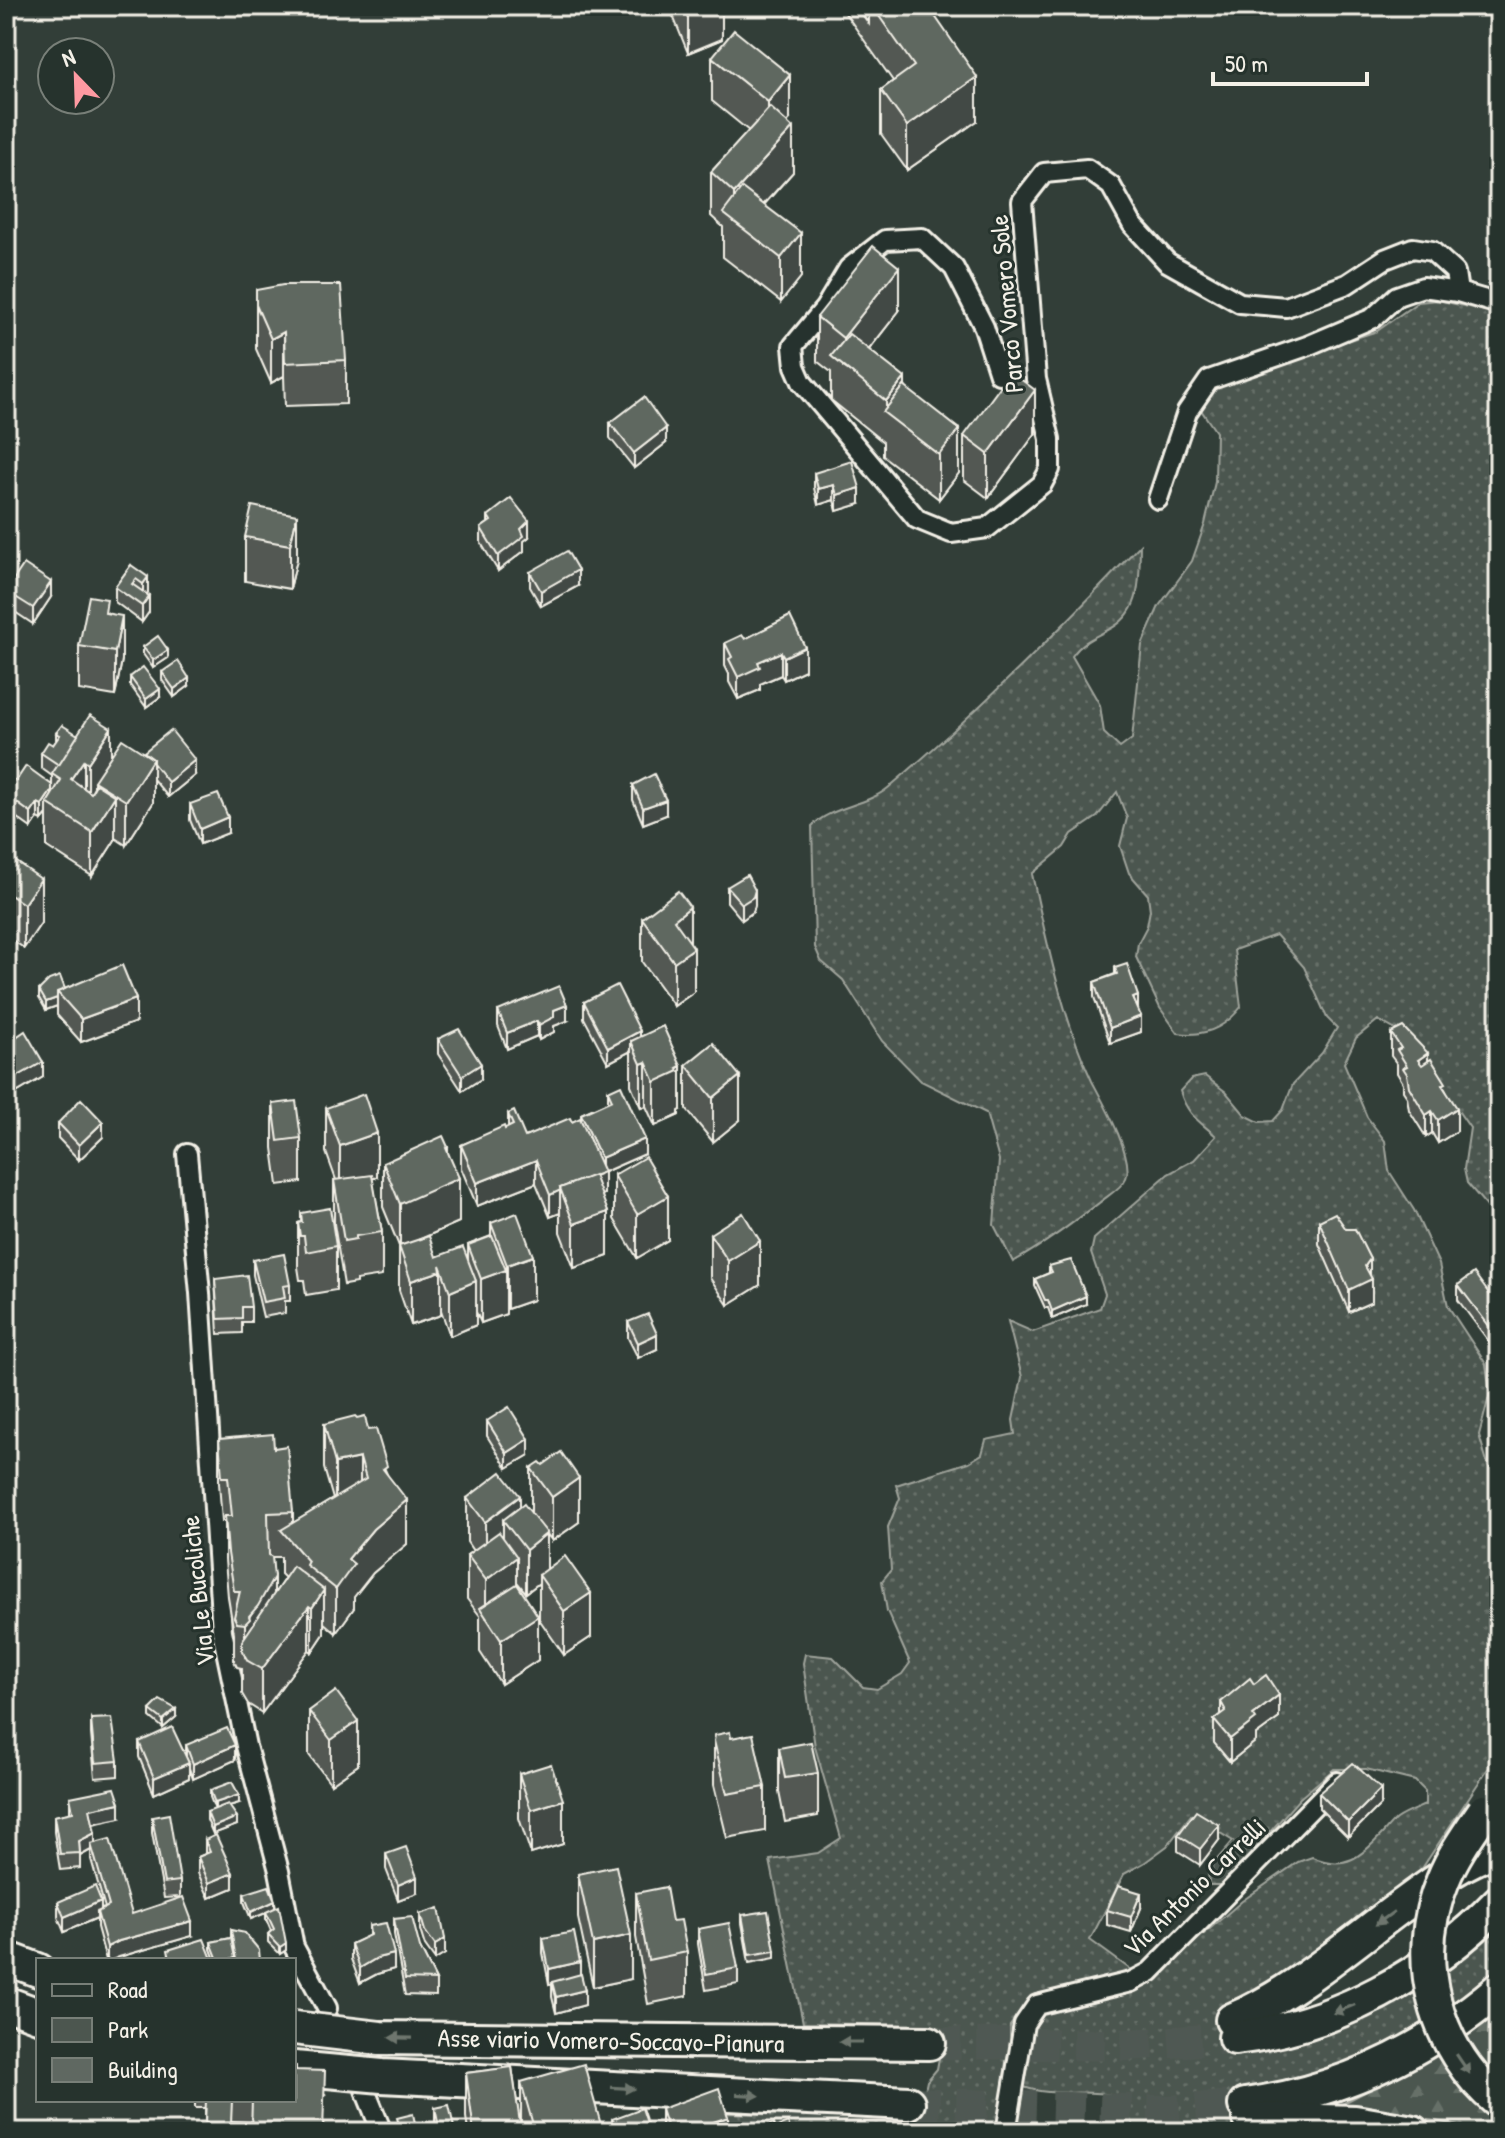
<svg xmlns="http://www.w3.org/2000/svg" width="1505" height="2138" font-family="'Patrick Hand',sans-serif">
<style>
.green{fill:url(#green-dots);stroke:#a0a49c;stroke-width:2}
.forest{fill:url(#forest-firs);stroke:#a0a49c;stroke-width:2}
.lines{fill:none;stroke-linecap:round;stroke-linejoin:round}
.trunk-tunnel{stroke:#4f5952;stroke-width:32;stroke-dasharray:32 16;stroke-linecap:butt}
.minor-casing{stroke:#f4f1e8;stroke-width:24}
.trunk-casing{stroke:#f4f1e8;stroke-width:38}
.minor{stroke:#26332d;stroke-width:18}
.trunk{stroke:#26332d;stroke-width:32}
.trunk-bridge-casing{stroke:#f4f1e8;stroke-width:38;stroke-linecap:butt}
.trunk-bridge{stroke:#26332d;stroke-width:32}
.wall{fill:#525953;stroke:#f4f1e8;stroke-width:2;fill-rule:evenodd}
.shaded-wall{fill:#424944;stroke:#f4f1e8;stroke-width:2}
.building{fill:#5f6861;stroke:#f4f1e8;stroke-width:2}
.oneway{fill:#6e766e}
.labels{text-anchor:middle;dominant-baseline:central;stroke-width:6;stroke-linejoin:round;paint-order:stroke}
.street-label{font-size:26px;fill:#f4f1e8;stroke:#26332d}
</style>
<defs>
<pattern id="green-dots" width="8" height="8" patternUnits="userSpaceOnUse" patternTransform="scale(2)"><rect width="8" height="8" fill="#4c564f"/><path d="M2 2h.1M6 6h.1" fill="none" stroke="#666f68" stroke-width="1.8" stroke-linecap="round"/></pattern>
<pattern id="forest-firs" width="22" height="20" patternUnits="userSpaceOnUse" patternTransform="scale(2)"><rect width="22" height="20" fill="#4c564f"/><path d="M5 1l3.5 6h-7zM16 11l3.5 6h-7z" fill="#666f68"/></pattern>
</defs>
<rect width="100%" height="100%" fill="#323e38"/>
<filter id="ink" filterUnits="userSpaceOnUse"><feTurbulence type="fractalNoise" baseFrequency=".0125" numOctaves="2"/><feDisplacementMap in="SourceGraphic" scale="16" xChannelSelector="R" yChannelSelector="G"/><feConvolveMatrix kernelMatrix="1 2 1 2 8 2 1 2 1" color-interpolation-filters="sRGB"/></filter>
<g filter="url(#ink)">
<path class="green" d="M 1438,300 L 1499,314 L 1499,1217 L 1494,1215 L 1467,1183 L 1464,1169 L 1470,1128 L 1406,1036 L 1378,1020 L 1356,1038 L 1344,1063 L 1367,1117 L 1385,1141 L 1389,1171 L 1414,1210 L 1439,1264 L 1448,1306 L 1486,1364 L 1490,1393 L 1479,1435 L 1488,1465 L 1499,1481 L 1499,1755 L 1487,1770 L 1415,1879 L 1229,2015 L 1318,2035 L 1385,2010 L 1492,1934 L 1499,1935 L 1499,1969 L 1422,2028 L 1241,2132 L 1135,2132 L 1123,2099 C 1092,2086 1056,2099 1024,2087 L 1029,2039 L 1043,2013 L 1056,2008 L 1123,1995 L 1160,1972 L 1242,1901 L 1298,1862 L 1312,1857 C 1345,1871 1361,1857 1383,1833 C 1387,1829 1391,1823 1396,1819 C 1404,1813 1416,1809 1425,1805 L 1425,1791 L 1415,1781 L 1366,1769 L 1334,1769 L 1300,1798 L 1223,1885 L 1209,1885 L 1208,1870 L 1233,1841 L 1191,1815 L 1167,1846 L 1144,1863 L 1124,1874 L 1090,1940 L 1134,1972 L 1027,2003 L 1010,2026 L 998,2132 L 730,2132 L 727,2113 L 887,2118 L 915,2107 L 924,2095 L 927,2081 L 937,2069 L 940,2053 L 931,2031 L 920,2025 L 803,2023 L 770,1860 L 818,1853 L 841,1838 L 815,1747 L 803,1663 L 805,1654 L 833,1657 L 863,1687 L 877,1689 L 902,1674 L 910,1663 L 887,1611 L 882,1581 L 891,1570 L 888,1527 L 900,1498 L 896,1485 L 969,1462 L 982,1454 L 986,1440 L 1015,1434 L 1013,1420 L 1022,1377 L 1008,1321 L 1033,1332 L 1100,1308 L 1105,1294 L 1091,1253 L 1094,1239 L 1168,1174 L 1194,1160 L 1216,1136 C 1199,1121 1187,1115 1180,1091 L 1191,1079 L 1205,1076 L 1226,1092 L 1245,1115 L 1259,1122 L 1273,1121 L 1283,1110 L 1293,1084 L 1322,1053 L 1337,1028 L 1327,1018 L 1304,967 L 1276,935 L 1234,950 L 1241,1007 C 1225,1028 1203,1037 1178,1033 L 1160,1008 L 1136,957 L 1138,943 L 1147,926 L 1150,910 L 1148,895 L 1129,873 L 1120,846 L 1127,818 L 1117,792 L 1097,817 L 1072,834 L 1064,847 L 1032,874 C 1047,943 1062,1017 1092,1081 C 1102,1100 1135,1158 1126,1178 C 1122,1188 1107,1196 1099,1203 C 1070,1225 1045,1244 1013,1262 L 994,1225 L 999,1160 L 986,1113 L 921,1081 L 882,1041 L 843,980 L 821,961 L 815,947 L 812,826 C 832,806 866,806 888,788 C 976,714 1061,629 1140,545 C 1139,579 1143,613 1108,630 C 1093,638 1083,641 1072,656 L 1100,705 L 1104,733 L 1120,748 L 1132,739 L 1142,645 L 1159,606 L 1192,561 L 1205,524 L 1215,482 L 1216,432 L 1197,404 L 1215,384 L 1377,331 L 1418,302 Z"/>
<polygon class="forest" points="1499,2011 1499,2132 1488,2132 1436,2121 1334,2108 1419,2064"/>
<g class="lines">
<g class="trunk-tunnel">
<polyline points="929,2043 1126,2045 1235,2038"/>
<polyline points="908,2103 1166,2111 1245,2105"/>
</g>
<defs>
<g id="minor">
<polyline points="999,374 984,327 954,268 922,238 885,240 849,268 825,308 793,346 795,366 802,382 917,519 951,533 987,528 1042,484 1050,469 1050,439 1036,379 1022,201 1044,173 1087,169 1111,186 1132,224 1167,262 1240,303 1286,307 1347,284 1385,259 1413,248 1432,251 1455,272 1458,292"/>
<polyline points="1158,499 1187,412 1209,380 1307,346 1373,318 1397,296 1423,287 1458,292 1499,304"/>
<polyline points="187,1154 200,1293 222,1631 246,1746 279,1871 294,1947 327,2008"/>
<polyline points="365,2090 382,2132"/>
<polyline points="1006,2132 1024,2024 1037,2005 1131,1982 1150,1972 1337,1782"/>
</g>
<g id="trunk">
<polyline points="6,1958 38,1970"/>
<polyline points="6,2003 38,2015"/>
<path d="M 1232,2020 C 1293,1994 1350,1944 1403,1905 C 1433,1883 1463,1860 1499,1849"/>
<path d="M 1235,2038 C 1336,2026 1430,1974 1499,1902"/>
<polyline points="674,2041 929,2043"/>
<polyline points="670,2091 908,2103"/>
<path d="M 1245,2105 C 1341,2092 1425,2052 1499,1989"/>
<polyline points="1249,2119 1355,2122 1413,2132"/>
</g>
</defs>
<use href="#minor" class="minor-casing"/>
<use href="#trunk" class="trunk-casing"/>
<use href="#minor" class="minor"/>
<use href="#trunk" class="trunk"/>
<defs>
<g id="trunk-bridge">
<path d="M 1484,1811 C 1469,1833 1453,1855 1443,1880 C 1410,1958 1434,2049 1499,2102"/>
<polyline points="294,2028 380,2038 674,2041"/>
<polyline points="294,2068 382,2076 670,2091"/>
</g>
</defs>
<use href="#trunk-bridge" class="trunk-bridge-casing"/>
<use href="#trunk-bridge" class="trunk-bridge"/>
</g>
<g class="wall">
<polygon points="669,6 722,6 722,39 688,53"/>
<polygon points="840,6 928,6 977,121 907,170 881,134 881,90 893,81"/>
<polygon points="712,57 790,119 787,122 793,172 764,205 801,277 781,302 723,257 723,227 711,216 711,172 749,131 712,101"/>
<polygon points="256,290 346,360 346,404 285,406 284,376 271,383 256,349"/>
<polygon points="899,311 869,350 905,386 959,473 939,499 883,456 883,442 831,400 831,372 817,361 817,317"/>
<polygon points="610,423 666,443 634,468 610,438"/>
<polygon points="1035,434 988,498 964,480 964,436"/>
<polygon points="814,473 860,504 837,511 834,500 818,505 814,488"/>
<polygon points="297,515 297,559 290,589 245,581 245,537"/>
<polygon points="488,516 529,537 524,541 524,551 498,571 481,543 481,528 488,523"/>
<polygon points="131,565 148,592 147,595 149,612 142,622 115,602 115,587"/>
<polygon points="530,572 578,586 541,606 530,587"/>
<polygon points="6,591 51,597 33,624 6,606"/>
<polygon points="107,613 122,660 115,696 79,690 79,646"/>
<polygon points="790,616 805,670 784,680 781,675 760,684 760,690 738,699 729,682 729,674 725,666 725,643 745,639"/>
<polygon points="143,647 168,658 153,668 143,654"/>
<polygon points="162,672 189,686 174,697 162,680"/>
<polygon points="130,677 160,697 146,707 130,685"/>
<polygon points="56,733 111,756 144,753 195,775 168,797 153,779 153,803 126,845 115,838 115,840 92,876 47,847 47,814 42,820 38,818 31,828 6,810 6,787 16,781 52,785 52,776 41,768 41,753 53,745 56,741"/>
<polygon points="633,785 666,815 643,824 633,800"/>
<polygon points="190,804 228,833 200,844 190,820"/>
<polygon points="6,828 8,863 41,923 24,948 6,936"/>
<polygon points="727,887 755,905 753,912 742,920 727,902"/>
<polygon points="642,918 690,943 694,992 674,1006 642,962"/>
<polygon points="1115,968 1138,1009 1141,1032 1110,1043 1094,997 1094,982 1115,974"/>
<polygon points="65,989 136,1022 81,1042 57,1015 57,1006 46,1010 39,998 39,990"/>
<polygon points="584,1002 640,1037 681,1110 679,1111 679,1115 655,1126 646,1106 641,1108 631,1085 631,1051 608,1063 584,1018"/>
<polygon points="498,1011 567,1021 554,1026 554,1032 539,1040 537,1036 507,1049 498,1026"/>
<polygon points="1391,1033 1428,1061 1446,1091 1457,1131 1438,1143 1432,1133 1426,1137 1409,1110 1407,1097 1403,1091 1403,1083 1397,1073 1397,1064 1391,1056"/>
<polygon points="438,1039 481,1079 462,1091 438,1054"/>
<polygon points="6,1044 43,1077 11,1096 6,1087"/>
<polygon points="686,1065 740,1120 713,1142 686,1109"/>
<polygon points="608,1091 645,1154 604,1172 604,1194 602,1195 608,1256 574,1268 560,1232 560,1213 550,1217 536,1183 477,1206 461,1168 461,1145 508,1127 508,1114 525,1137 581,1119 581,1114 608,1102"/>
<polygon points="273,1104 301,1138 301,1182 278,1185 273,1148"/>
<polygon points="326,1108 377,1177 372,1178 382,1232 382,1276 356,1280 356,1283 344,1285 334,1224 334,1180 336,1180 326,1152"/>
<polygon points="58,1123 103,1137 79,1160 58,1138"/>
<polygon points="448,1153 459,1222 427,1236 436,1257 468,1259 468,1245 491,1236 491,1223 533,1300 507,1309 506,1307 506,1314 481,1323 476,1312 476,1325 450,1336 441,1310 441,1315 411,1325 399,1290 399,1246 383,1207 383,1163"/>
<polygon points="614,1175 668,1240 637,1258 614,1219"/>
<polygon points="301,1213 336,1246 336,1290 306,1295 304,1280 300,1280 298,1267 298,1223 301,1222"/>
<polygon points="1319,1221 1370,1274 1372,1302 1349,1312 1319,1244"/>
<polygon points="710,1234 760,1285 728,1305 710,1278"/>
<polygon points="253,1260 290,1285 290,1301 285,1301 285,1313 263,1317 253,1275"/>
<polygon points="1049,1266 1086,1304 1052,1319 1048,1308 1045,1308 1035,1286 1035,1279 1049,1273"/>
<polygon points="215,1279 251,1307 251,1322 242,1322 242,1333 218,1334"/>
<polygon points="1458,1285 1499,1307 1499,1355 1458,1300"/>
<polygon points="628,1322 657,1349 638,1358 628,1338"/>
<polygon points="487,1421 529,1455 507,1468 487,1436"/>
<path d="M 324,1424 L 368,1430 L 387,1474 L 407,1544 L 373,1573 L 354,1597 L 354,1608 L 336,1633 L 324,1623 L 324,1634 L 312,1652 L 309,1650 L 262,1713 L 248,1704 L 242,1694 L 242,1668 L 237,1667 L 234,1661 L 234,1633 L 228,1597 L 225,1560 L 225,1521 L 222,1521 L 219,1483 L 219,1439 L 274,1448 L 293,1512 L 293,1523 L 333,1499 L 324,1468 ZM 272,1557 L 281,1557 L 281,1574 L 285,1578 L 274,1594 Z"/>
<polygon points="531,1468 579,1522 552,1541 547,1534 547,1569 591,1637 564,1655 539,1619 539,1583 526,1593 517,1582 538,1660 501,1684 480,1652 480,1616 467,1599 467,1555 473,1551 467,1542 467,1498 520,1507 531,1512"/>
<polygon points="1254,1684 1279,1718 1256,1735 1256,1741 1230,1762 1214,1743 1214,1720 1221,1715 1221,1702"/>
<polygon points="150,1710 176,1717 163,1728 150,1717"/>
<polygon points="309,1711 358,1765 331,1784 309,1755"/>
<polygon points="91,1719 118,1761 118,1776 95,1778 91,1734"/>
<polygon points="731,1738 765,1787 765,1831 727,1838 714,1785 714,1741"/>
<polygon points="139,1742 186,1757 186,1745 235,1760 193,1779 189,1768 189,1778 154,1794 139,1757"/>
<polygon points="779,1748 818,1773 818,1816 785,1822 779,1792"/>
<polygon points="519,1774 563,1844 531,1854 519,1818"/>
<polygon points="210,1790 239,1803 229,1806 237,1825 213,1834 207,1820 207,1812 215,1810 210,1797"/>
<polygon points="1319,1793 1381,1804 1348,1837 1319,1808"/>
<polygon points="70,1797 120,1818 93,1824 95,1843 132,1914 192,1936 119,1957 112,1960 106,1960 97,1927 97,1918 64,1932 58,1917 58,1902 101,1909 105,1908 91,1859 91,1850 80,1856 80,1868 60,1870 54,1832 54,1816 70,1813"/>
<polygon points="152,1817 180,1881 180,1897 164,1898 152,1833"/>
<polygon points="1178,1835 1219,1840 1200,1865 1178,1851"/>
<polygon points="205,1840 233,1888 209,1898 198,1873 198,1857 205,1854"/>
<polygon points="386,1854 417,1893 398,1900 386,1869"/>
<polygon points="578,1874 631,1979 593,1987 578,1918"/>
<polygon points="636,1893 672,1921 687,1952 687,1996 648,2004 636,1937"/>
<polygon points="244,1894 275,1908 286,1950 280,1954 268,1942 268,1934 271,1931 266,1919 266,1913 251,1919 244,1902"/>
<polygon points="1141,1908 1131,1932 1107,1925 1107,1910"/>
<polygon points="420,1914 445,1954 435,1960 425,1946 420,1930"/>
<polygon points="742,1915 775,1951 775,1958 749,1963 742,1923"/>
<polygon points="394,1919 420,1948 436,1980 436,1996 405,1995 394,1934"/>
<polygon points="369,1926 394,1969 377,1974 360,1983 351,1959 351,1944 369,1936"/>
<polygon points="698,1929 738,1968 738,1984 706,1990 698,1944"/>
<polygon points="231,1930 260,1960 215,1960 211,1949 211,1942 231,1938"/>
<polygon points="543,1938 580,1975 585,2005 556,2013 552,1997 552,1983 549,1984 543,1953"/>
<polygon points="512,2067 521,2132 468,2132 466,2117 466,2073"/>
<polygon points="296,2070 325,2094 251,2122 232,2121 232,2132 205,2132 205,2108 195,2108 195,2100 294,2100"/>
<polygon points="521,2082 603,2132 523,2132 521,2126"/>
<polygon points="435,2108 455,2132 437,2132 435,2123"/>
<polygon points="661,2109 728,2126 730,2132 661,2132"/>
<polygon points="612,2119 650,2132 612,2132"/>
</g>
<g class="shaded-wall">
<polygon points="695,6 722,6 722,39 688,53 688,9"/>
<polygon points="790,75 790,119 768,146 768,102"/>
<polygon points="977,77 977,121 907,170 907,126"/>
<polygon points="793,128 793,172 742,228 734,222 734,193"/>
<polygon points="801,233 801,277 781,302 781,258"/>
<polygon points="899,267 899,311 851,372 843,367 843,338"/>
<polygon points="284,332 284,376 271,383 271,339"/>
<polygon points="905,378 905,422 886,414 886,401"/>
<polygon points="1035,390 1035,434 988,498 988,454"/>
<polygon points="666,428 666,443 634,468 634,453"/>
<polygon points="959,429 959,473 939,499 939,455"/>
<polygon points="834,485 834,500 818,505 818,489"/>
<polygon points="860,488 860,504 837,511 837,495"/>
<polygon points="297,515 297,559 290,589 290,545"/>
<polygon points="529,521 529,537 524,541 524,551 498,571 498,556 521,529"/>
<polygon points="578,570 578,586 541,606 541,591"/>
<polygon points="148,577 148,592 143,600 143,584"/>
<polygon points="51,582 51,597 33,624 33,608"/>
<polygon points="149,596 149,612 142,622 142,606"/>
<polygon points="122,616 122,660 115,696 115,652"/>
<polygon points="805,647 805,670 784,680 784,657"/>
<polygon points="168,650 168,658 153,668 153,660"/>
<polygon points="781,652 781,675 760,684 760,690 738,699 738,677 758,662"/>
<polygon points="189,678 189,686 174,697 174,689"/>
<polygon points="160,689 160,697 146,707 146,699"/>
<polygon points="111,728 111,772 94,781 94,797 88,807 88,763"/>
<polygon points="153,759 153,803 126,845 126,801"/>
<polygon points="84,760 84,804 71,779"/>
<polygon points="195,760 195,775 168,797 168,782"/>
<polygon points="52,790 52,806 47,803 47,814 42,820 42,805"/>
<polygon points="115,796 115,840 92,876 92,832"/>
<polygon points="666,800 666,815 643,824 643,808"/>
<polygon points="38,803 38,818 31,828 31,813"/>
<polygon points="228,817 228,833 200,844 200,829"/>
<polygon points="8,831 8,875 6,877 6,833"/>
<polygon points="41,879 41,923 24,948 24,904"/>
<polygon points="755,890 755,905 753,912 742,920 742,904"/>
<polygon points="690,907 690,951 694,948 694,992 674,1006 674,920"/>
<polygon points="1138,996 1138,1011 1133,998"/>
<polygon points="57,998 57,1006 46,1010 46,1002"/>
<polygon points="136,999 136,1022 81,1042 81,1019"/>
<polygon points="567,1005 567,1021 554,1026 554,1032 539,1040 539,1025 554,1010"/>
<polygon points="1141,1016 1141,1032 1110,1043 1110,1028"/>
<polygon points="537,1021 537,1036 507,1049 507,1033"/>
<polygon points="640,1031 640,1046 631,1041 631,1051 608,1063 608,1048"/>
<polygon points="1428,1053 1428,1076 1418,1060"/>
<polygon points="43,1062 43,1077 11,1096 11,1080"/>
<polygon points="646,1062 646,1106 641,1108 641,1064"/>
<polygon points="481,1064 481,1079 462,1091 462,1076"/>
<polygon points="681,1066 681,1110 679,1111 679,1115 655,1126 655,1082"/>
<polygon points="740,1076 740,1120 713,1142 713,1098"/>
<polygon points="1457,1108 1457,1131 1438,1143 1438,1120"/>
<polygon points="1432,1111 1432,1133 1426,1137 1426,1115"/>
<polygon points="103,1122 103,1137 79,1160 79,1145"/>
<polygon points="377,1133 377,1177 340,1190 340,1146"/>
<polygon points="645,1139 645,1154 604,1172 604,1194 569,1210 561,1190 601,1173 601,1158"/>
<polygon points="448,1147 448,1183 459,1178 459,1222 400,1248 400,1204 446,1148"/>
<polygon points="536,1160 536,1183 477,1206 477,1183"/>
<polygon points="560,1190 560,1213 550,1217 550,1195"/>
<polygon points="668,1196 668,1240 637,1258 637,1214"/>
<polygon points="608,1212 608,1256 574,1268 574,1224"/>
<polygon points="760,1241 760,1285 728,1305 728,1261"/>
<polygon points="533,1256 533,1300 507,1309 507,1265"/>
<polygon points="1370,1259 1370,1280 1372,1279 1372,1302 1349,1312 1349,1290"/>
<polygon points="506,1270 506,1314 481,1323 481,1279"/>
<polygon points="441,1271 441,1315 411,1325 411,1281"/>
<polygon points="476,1281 476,1325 450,1336 450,1292"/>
<polygon points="1086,1296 1086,1304 1052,1319 1052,1311"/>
<polygon points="657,1334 657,1349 638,1358 638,1343"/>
<polygon points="529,1439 529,1455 507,1468 507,1453"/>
<polygon points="360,1458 360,1502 335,1507 335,1463"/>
<polygon points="579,1478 579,1522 552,1541 552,1497"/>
<polygon points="520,1496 520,1540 503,1520 503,1552 485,1566 485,1522"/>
<polygon points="407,1500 407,1544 373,1573 354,1597 354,1608 336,1633 336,1589 348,1559 373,1529"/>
<polygon points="547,1533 547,1577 539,1575 539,1583 526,1593 526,1550"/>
<polygon points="517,1557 517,1601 486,1617 486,1580"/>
<polygon points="274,1577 274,1621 245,1656 245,1624"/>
<polygon points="324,1590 324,1634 312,1652 312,1608"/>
<polygon points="591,1593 591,1637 564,1655 564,1611"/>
<polygon points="309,1606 309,1650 262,1713 262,1669"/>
<polygon points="538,1616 538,1660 501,1684 501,1640"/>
<polygon points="1279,1695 1279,1718 1256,1735 1256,1741 1230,1762 1230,1739 1253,1715"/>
<polygon points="176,1709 176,1717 163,1728 163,1720"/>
<polygon points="358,1721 358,1765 331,1784 331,1740"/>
<polygon points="235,1745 235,1760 193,1779 193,1764"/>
<polygon points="189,1763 189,1778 154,1794 154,1778"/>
<polygon points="1381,1789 1381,1804 1348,1837 1348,1822"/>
<polygon points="239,1795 239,1803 215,1810 215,1803"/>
<polygon points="563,1800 563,1844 531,1854 531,1810"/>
<polygon points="120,1803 120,1818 90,1824 90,1809"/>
<polygon points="237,1817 237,1825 213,1834 213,1827"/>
<polygon points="1219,1825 1219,1840 1200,1865 1200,1849"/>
<polygon points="95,1833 95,1848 91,1844 91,1850 80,1856 79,1841"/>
<polygon points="233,1873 233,1888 209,1898 209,1883"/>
<polygon points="417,1877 417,1893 398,1900 398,1885"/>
<polygon points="1141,1893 1141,1908 1131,1932 1131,1917"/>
<polygon points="101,1901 101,1916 97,1912 97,1918 64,1932 64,1917"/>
<polygon points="275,1901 275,1909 251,1919 251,1912"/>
<polygon points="192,1921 192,1936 119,1957 112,1960 107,1960 107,1947 119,1941"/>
<polygon points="631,1935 631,1979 593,1987 593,1943"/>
<polygon points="445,1939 445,1954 435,1960 435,1945"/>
<polygon points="286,1943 286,1950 280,1954 280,1947"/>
<polygon points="394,1954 394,1969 377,1974 360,1983 360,1968 377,1958"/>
<polygon points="580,1962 580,1978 549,1984 549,1969"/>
<polygon points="585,1990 585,2005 556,2013 556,1997"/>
<polygon points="728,2117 728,2132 684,2132"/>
</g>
<g class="building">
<polygon points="856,6 869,6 869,24"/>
<polygon points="872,6 928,6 977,77 907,126 881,90 914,66"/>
<polygon points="734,30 790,75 768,102 712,57"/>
<polygon points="770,107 793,128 734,193 711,172"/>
<polygon points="742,188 801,233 781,258 723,213"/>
<polygon points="873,246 899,267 843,338 817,317"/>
<polygon points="283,285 341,285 346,360 285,363 284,332 271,339 256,305 256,290"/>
<polygon points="849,334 905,378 886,401 831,356"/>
<polygon points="1011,372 1035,390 988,454 964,436"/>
<polygon points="904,386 959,429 939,455 883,412"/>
<polygon points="644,397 666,428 634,453 610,423"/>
<polygon points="852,461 860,488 837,495 834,485 818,489 814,473"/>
<polygon points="511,498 529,521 521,529 524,536 498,556 481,528 491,521 488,516"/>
<polygon points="252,506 297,515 290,545 245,537"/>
<polygon points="567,551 578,570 541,591 530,572"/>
<polygon points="24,564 51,582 33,608 6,591"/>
<polygon points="131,565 148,577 143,584 136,579 132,584 149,596 142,606 115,587"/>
<polygon points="89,596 107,599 105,613 122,616 115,652 79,646"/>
<polygon points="790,616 805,647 784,657 781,652 758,662 760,667 738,677 729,659 732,657 725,643 742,635 745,639"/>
<polygon points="158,636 168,650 153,660 143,647"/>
<polygon points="178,661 189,678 174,689 162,672"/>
<polygon points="143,667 160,689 146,699 130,677"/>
<polygon points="90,715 111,728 88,763 84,760 71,779 91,793 96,784 115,796 92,832 47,803 61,780 52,774"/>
<polygon points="62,725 78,735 59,765 41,753 48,742 53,745 60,735 56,733"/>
<polygon points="171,730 195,760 168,782 153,763 153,759 144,752"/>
<polygon points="122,739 153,759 126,801 94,781"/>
<polygon points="26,766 52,785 52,790 42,805 38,803 31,813 6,795 6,787 12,779 16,781"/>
<polygon points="654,774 666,800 643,808 633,785"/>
<polygon points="218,794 228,817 200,829 190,804"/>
<polygon points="11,858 41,879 24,904 6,892 6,866"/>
<polygon points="747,875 755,890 753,897 742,904 727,887"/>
<polygon points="678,891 690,907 674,920 694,948 674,962 642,918"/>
<polygon points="1127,964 1138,996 1133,998 1141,1016 1110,1028 1094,982 1117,974 1115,968"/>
<polygon points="122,965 136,999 81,1019 57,992"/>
<polygon points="60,976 65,989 57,992 57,998 46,1002 39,990 49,980"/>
<polygon points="617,985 640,1031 608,1048 584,1002"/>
<polygon points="559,986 567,1005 554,1010 554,1017 539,1025 537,1021 507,1033 498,1011"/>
<polygon points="663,1026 681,1066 677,1068 679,1071 655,1082 646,1062 641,1064 631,1041"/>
<polygon points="1403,1027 1428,1053 1418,1060 1422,1065 1431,1059 1446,1083 1442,1085 1457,1108 1438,1120 1432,1111 1426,1115 1409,1087 1407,1074 1403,1068 1407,1066 1397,1050 1401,1048 1391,1033"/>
<polygon points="459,1029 481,1064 462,1076 438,1039"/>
<polygon points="25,1031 43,1062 11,1080 6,1072 6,1044"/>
<polygon points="713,1043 740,1076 713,1098 686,1065"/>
<polygon points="621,1085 645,1139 601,1158 581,1114 612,1100 608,1091"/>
<polygon points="364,1094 377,1133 340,1146 326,1108"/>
<polygon points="81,1099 103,1122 79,1145 58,1123"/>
<polygon points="296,1101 301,1138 278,1141 273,1104"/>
<polygon points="514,1111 525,1137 570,1118 572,1122 580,1118 604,1172 560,1188 561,1190 550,1195 536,1160 477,1183 461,1145 504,1126 505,1129 513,1125 508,1114"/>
<polygon points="443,1136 448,1147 446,1148 459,1178 400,1204 383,1163"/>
<polygon points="645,1157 668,1196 637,1214 614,1175"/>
<polygon points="372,1175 382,1232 356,1236 356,1239 344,1241 334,1180"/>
<polygon points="594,1175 608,1212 574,1224 560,1188"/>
<polygon points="330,1208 336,1246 306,1252 304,1236 300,1236 298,1223 302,1222 301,1213"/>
<polygon points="517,1213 533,1256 507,1265 491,1223"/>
<polygon points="743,1213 760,1241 728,1261 710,1234"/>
<polygon points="1335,1213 1346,1229 1355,1229 1370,1259 1365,1266 1372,1279 1349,1290 1319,1221"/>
<polygon points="429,1236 436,1257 463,1247 476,1281 450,1292 440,1265 441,1271 411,1281 399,1246"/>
<polygon points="492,1236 506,1270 481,1279 468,1245"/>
<polygon points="284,1254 290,1285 283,1286 285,1298 263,1302 253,1260"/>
<polygon points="1071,1260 1086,1296 1052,1311 1048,1300 1045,1300 1035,1279 1052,1272 1049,1266"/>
<polygon points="1474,1273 1499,1307 1499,1339 1458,1285"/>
<polygon points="247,1275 251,1307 242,1307 242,1318 218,1319 215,1279"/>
<polygon points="648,1314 657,1334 638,1343 628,1322"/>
<polygon points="509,1407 529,1439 507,1453 487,1421"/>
<polygon points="355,1416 357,1418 365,1416 368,1430 376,1429 387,1466 383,1469 407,1500 373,1529 348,1559 354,1564 336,1589 306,1565 308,1561 281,1530 366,1479 360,1458 335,1463 324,1424"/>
<polygon points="273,1434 274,1448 287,1446 293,1512 268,1513 269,1555 272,1557 274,1577 258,1606 249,1616 250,1619 245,1624 237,1623 234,1617 240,1591 234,1591 228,1553 225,1516 232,1516 228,1477 222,1477 219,1439"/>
<polygon points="561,1452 579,1478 552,1497 531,1468 540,1462 543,1465"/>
<polygon points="501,1472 520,1496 485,1522 467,1498"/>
<polygon points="524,1504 547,1533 526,1550 503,1520"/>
<polygon points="499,1532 517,1557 486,1580 467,1555"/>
<polygon points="565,1556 591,1593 564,1611 539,1575"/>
<polygon points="293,1566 324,1590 312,1608 309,1606 262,1669 248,1661 242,1651 242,1641"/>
<polygon points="517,1584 538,1616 501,1640 480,1608"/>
<polygon points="1266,1675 1279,1695 1253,1715 1256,1719 1230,1739 1214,1720 1226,1711 1221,1702 1250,1678 1254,1684"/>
<polygon points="336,1691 358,1721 331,1740 309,1711"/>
<polygon points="160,1700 176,1709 163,1720 150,1710"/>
<polygon points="112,1718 118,1761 95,1763 91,1719"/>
<polygon points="172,1727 189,1763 154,1778 139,1742"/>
<polygon points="227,1728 235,1745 193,1764 186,1745"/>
<polygon points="730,1732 731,1738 753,1734 765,1787 727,1794 714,1741 715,1735"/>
<polygon points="811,1742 818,1773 785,1778 779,1748"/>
<polygon points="1353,1763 1381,1789 1348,1822 1319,1793"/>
<polygon points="551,1764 563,1800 531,1810 519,1774"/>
<polygon points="232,1782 239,1795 215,1803 210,1790"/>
<polygon points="115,1788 120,1803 90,1809 95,1833 79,1841 80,1853 60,1854 54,1816 73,1812 70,1797"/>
<polygon points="228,1804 237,1817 213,1827 207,1812"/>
<polygon points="1196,1811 1219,1825 1200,1849 1178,1835"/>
<polygon points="169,1814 180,1881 164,1883 152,1817"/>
<polygon points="216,1835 233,1873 209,1883 198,1857 210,1852 205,1840"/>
<polygon points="110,1839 132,1914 183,1897 192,1921 119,1941 107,1947 97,1912 109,1906 91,1844"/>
<polygon points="406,1847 417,1877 398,1885 386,1854"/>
<polygon points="616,1866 631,1935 593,1943 578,1874"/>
<polygon points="95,1886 101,1901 64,1917 58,1902"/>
<polygon points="269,1886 275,1901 251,1912 244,1894"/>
<polygon points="1118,1886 1141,1893 1131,1917 1107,1910"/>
<polygon points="666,1887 672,1921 681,1920 687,1952 648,1960 636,1893"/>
<polygon points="279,1906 286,1943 280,1947 268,1934 274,1929 266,1912"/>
<polygon points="439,1908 445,1939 435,1945 425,1931 420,1914"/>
<polygon points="768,1911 775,1951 749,1955 742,1915"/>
<polygon points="412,1917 420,1948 436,1980 405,1979 394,1919"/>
<polygon points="386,1923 394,1954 377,1958 360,1968 351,1944 370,1935 369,1926"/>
<polygon points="729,1923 738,1968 706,1974 698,1929"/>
<polygon points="231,1930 245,1933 259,1950 260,1960 236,1960"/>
<polygon points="574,1932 580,1962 549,1969 543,1938"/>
<polygon points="231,1938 235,1958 229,1960 218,1960 211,1942"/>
<polygon points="204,1939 212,1959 206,1960 170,1959 168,1950"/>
<polygon points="581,1974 585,1990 556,1997 552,1982"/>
<polygon points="584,2064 603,2132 535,2132 521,2082"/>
<polygon points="294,2066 296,2066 296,2070 325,2071 323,2132 251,2132 252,2100 294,2100"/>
<polygon points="512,2067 521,2130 508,2132 474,2132 466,2073"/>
<polygon points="719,2088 728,2117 684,2132 668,2132 661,2109"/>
<polygon points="206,2100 232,2100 231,2123 205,2123"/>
<polygon points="449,2105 455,2132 440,2132 435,2108"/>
<polygon points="642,2108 650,2132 617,2132 612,2119"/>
<polygon points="413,2114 417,2132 401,2132 397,2118"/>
<polygon points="727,2123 730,2132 705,2132"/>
<polygon points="774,2123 775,2128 788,2123 791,2132 757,2132 756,2129"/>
</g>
<defs><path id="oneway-solid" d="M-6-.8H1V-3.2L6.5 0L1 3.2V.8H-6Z" transform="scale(2)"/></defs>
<g class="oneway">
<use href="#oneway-solid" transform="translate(1385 1918) rotate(144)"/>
<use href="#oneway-solid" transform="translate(1344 2009) rotate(158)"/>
<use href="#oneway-solid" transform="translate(401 2038) rotate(-179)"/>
<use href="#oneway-solid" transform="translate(851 2042) rotate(-180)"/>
<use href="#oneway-solid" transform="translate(1463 2064) rotate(56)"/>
<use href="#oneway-solid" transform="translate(623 2088) rotate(3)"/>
<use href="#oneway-solid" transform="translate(748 2095) rotate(3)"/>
</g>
</g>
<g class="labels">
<g class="street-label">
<text transform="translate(1006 304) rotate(-95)">Parco Vomero Sole</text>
<text transform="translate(197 1591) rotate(-96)">Via Le Bucoliche</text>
<text transform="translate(1194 1887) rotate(-44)">Via Antonio Carrelli</text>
<text transform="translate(611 2040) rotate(1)">Asse viario Vomero-Soccavo-Pianura</text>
</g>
</g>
<rect width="1505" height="2138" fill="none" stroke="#26332d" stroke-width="32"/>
<rect x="16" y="16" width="1473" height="2106" fill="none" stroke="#f4f1e8" stroke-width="3" filter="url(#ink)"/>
<rect x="36" y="1958" width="260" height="144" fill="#26332d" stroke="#787f78" stroke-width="2"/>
<rect x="52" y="1984" width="40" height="12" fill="#26332d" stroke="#787f78" stroke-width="2"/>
<text x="108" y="1998" font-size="24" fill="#f4f1e8">Road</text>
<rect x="52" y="2018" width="40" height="24" fill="#4c564f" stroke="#787f78" stroke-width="2"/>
<text x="108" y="2038" font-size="24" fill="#f4f1e8">Park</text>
<rect x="52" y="2058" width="40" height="24" fill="#5f6861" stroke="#787f78" stroke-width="2"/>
<text x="108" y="2078" font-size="24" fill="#f4f1e8">Building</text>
<g transform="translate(76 76) rotate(337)"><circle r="38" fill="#26332d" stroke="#787f78" stroke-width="2"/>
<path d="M0-6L14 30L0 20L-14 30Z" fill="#ff9aa2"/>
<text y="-12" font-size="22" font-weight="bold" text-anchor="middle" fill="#f4f1e8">N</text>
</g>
<path d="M1213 72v12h154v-12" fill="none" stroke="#f4f1e8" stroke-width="4"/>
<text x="1225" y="72" font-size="24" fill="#f4f1e8" stroke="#26332d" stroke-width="6" paint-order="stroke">50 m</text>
</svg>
